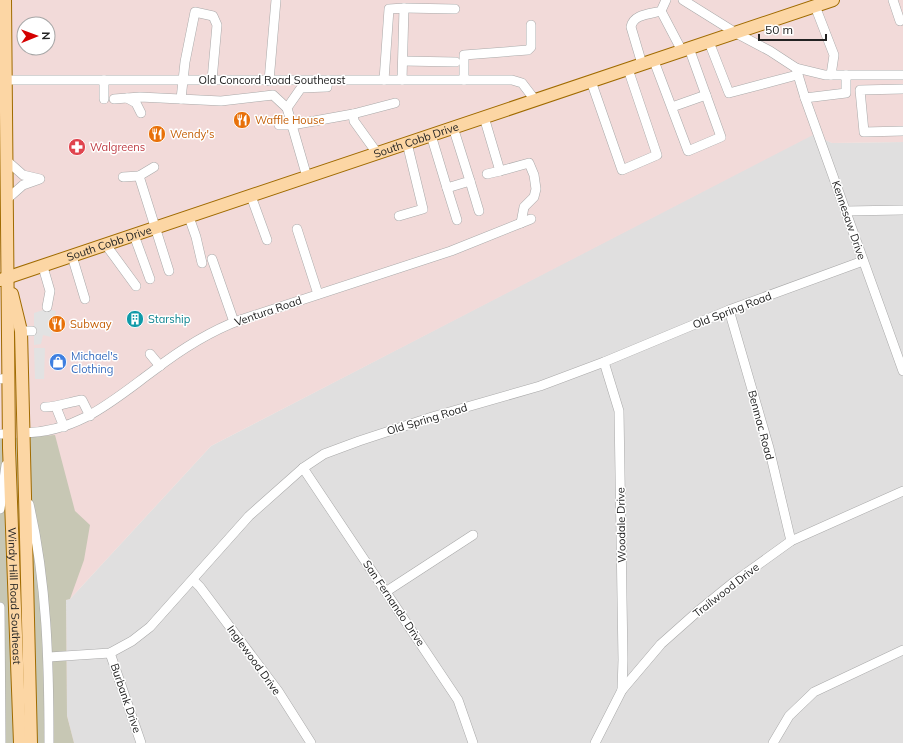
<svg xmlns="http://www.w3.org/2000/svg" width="903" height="743" font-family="Mulish,sans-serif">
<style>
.residential{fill:#e0dfdf}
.commercial{fill:#f2dad9;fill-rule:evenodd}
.construction{fill:#c7c7b4}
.parking{fill:#e2e2e2}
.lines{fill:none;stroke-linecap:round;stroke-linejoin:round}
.minor-casing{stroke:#a9a9a9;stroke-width:10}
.major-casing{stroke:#a06b00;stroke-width:14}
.minor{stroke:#fff;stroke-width:9}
.major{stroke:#fcd6a4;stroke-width:12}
.labels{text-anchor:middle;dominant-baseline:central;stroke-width:3;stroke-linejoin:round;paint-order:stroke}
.street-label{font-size:11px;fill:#222;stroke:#fff}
.food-label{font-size:11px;fill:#c56008;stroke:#fff;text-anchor:start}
.health-label{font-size:11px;fill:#be3a42;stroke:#fff;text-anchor:start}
.culture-label{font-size:11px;fill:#0d838f;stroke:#fff;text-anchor:start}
.shop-label{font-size:11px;fill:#366cbe;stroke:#fff;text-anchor:start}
</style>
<rect width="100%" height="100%" fill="#f2efe9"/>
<polygon class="residential" points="813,134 832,143 903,142 903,743 74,743 67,716 66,600 70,599 211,446"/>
<path class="commercial" d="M 0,0 L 903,0 L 903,142 L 832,143 L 813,135 L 211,446 L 70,599 L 66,600 L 67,716 L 74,743 L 0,743 ZM 24,24 L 48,24 L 48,48 L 24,48 Z"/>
<polygon class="construction" points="55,435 75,511 90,525 84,560 70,599 66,600 67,716 74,743 0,743 0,439"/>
<g class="parking">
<polygon points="46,309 56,311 51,337 43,335 41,344 34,345 34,313"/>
<polygon points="34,348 45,348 44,379 35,379"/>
</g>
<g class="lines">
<defs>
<g id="minor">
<polyline points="683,0 736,33 770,51 796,68 825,75 903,75"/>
<polyline points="893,0 900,21"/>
<polyline points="815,6 834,55 831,75"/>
<polyline points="404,8 455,9"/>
<polyline points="661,11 682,51"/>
<polyline points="709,42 729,93 797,75"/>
<polyline points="403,61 456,62"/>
<polyline points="654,61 688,151 721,137 689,48"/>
<path d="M 642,64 L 631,27 C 633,14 651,14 661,11 L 666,0"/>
<polyline points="796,68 805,98 903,371"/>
<polyline points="0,80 512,80 522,83 535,100"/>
<polyline points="384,80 389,9 404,8 402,80"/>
<polyline points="464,80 464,55 528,50 531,47 531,25"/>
<polyline points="269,81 276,0"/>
<polyline points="591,81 622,170 657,155 628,69"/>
<polyline points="903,89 860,90 864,132 903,131"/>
<polyline points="127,98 136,103 141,113"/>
<polyline points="805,98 846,93 846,75"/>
<polyline points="104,99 104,80"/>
<polyline points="114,99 140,97 221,101 273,95 287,108"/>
<polyline points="181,99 185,62 195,12 213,16 217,25 212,80"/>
<polyline points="672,107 706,95"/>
<polyline points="484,117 500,171 529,163 534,175 536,189 534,197 524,207 521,223"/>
<polyline points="279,125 292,125 353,114"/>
<polyline points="431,135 447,188 470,181 453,127"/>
<polyline points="377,153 354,121 353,114 395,103"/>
<polyline points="6,160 23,175 40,179 23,185 6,200"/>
<polyline points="487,174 500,171"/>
<polyline points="139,176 154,167"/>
<polyline points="123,177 139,176 169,271"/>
<polyline points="307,177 287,108 301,88 327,87 328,80"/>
<polyline points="470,181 479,211"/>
<polyline points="447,188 457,220"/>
<polyline points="251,196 267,240"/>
<polyline points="846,211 903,210"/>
<polyline points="399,216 423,209 407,143"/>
<polyline points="189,217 196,237 202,263"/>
<polyline points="297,229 318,294"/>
<polyline points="134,235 150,279"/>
<polyline points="106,245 136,286"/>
<polyline points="72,256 85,299"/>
<polyline points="212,259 234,322"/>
<polyline points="43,267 50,291 47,307"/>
<polyline points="729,310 769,448 791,541"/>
<polyline points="21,331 32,331"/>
<polyline points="150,354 160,366"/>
<polyline points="604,362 619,411 623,660 622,690"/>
<polyline points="0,379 8,378"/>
<path d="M 45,407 C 58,407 69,402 82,400 L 90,416"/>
<polyline points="56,407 64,427"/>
<path d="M 23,433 C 78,432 111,402 153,371 C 180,350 208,332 240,320 L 451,251 L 531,219"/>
<polyline points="0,434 8,434"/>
<polyline points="303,468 458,700 473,743"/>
<path d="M 29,504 C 47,582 49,663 49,743"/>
<polyline points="0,509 6,465"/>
<polyline points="193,580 200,587 278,691 311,743"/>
<polyline points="387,591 473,535"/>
<polyline points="0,607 1,743"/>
<polyline points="110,653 141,743"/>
<polyline points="49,657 110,653 132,641 150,627 249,516 303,468 324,454 359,441 432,417 540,386 604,362 729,310 863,261"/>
<polyline points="595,743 622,690 661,644 697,612 734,582 791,541 903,491"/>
<polyline points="773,743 789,716 814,692 903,650"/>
</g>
<g id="major">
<path id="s1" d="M 5,0 L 9,448 L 20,743"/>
<path id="s2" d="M 0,280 L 833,0"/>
<polyline points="12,294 21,331 31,743"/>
</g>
</defs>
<use href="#minor" class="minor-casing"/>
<use href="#major" class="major-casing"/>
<use href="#minor" class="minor"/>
<use href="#major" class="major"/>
</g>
<defs>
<symbol id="restaurant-disc" viewBox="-11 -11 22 22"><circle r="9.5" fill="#e8710a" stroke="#fff"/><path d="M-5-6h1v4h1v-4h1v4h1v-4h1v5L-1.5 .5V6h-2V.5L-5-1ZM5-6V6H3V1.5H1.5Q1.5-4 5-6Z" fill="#fff"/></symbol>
<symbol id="pharmacy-disc" viewBox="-11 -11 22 22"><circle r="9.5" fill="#e0444e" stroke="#fff"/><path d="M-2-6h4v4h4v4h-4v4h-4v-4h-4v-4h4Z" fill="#fff"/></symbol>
<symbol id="building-disc" viewBox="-11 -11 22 22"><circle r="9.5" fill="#0f9aa8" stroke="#fff"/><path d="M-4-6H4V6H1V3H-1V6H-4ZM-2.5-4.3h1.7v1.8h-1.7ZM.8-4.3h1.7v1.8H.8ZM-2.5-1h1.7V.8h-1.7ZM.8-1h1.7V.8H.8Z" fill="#fff"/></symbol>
<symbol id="shop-disc" viewBox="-11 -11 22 22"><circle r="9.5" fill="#3f7fe0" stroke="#fff"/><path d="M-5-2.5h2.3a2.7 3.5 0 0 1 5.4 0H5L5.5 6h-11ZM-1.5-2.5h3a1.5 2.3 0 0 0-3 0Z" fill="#fff"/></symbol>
</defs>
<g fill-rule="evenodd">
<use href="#restaurant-disc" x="232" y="110" width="20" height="20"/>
<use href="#restaurant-disc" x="147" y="124" width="20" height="20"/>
<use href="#pharmacy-disc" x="67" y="137" width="20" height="20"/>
<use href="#building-disc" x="125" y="309" width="20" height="20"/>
<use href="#restaurant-disc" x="47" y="314" width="20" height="20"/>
<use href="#shop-disc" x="48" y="352" width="20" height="20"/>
</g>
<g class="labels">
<g class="street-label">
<text x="272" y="80">Old Concord Road Southeast</text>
<text stroke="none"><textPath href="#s2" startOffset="439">South Cobb Drive</textPath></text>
<text transform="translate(849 220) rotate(71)">Kennesaw Drive</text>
<text stroke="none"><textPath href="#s2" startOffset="115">South Cobb Drive</textPath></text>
<text transform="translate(732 310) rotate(-21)">Old Spring Road</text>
<text transform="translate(268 311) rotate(-19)">Ventura Road</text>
<text transform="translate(427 419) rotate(-17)">Old Spring Road</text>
<text transform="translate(761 425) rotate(75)">Benmac Road</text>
<text transform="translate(621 525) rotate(-91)">Woodale Drive</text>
<text transform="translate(726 590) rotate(-38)">Trailwood Drive</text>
<text stroke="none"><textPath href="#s1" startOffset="596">Windy Hill Road Southeast</textPath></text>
<text transform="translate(394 603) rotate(56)">San Fernando Drive</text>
<text transform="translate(254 660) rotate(54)">Inglewood Drive</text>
<text transform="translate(126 698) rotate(71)">Burbank Drive</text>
</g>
<g class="food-label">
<text x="255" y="120">Waffle House</text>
<text x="170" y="134">Wendy's</text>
<text x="70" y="324">Subway</text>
</g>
<g class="health-label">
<text x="90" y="147">Walgreens</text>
</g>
<g class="culture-label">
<text x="148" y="319">Starship</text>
</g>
<g class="shop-label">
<text x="71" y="356">Michael's<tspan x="71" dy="13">Clothing</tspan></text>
</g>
</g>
<g transform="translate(36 36) rotate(89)"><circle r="19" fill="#ffffff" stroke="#a7a7a7"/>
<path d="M0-3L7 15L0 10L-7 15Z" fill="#d40000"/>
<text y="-6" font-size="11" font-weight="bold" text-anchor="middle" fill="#222222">N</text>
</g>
<path d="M759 34v6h67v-6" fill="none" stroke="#222222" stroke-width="2"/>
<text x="765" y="34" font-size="12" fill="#222222" stroke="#ffffff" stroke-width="3" paint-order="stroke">50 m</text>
</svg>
